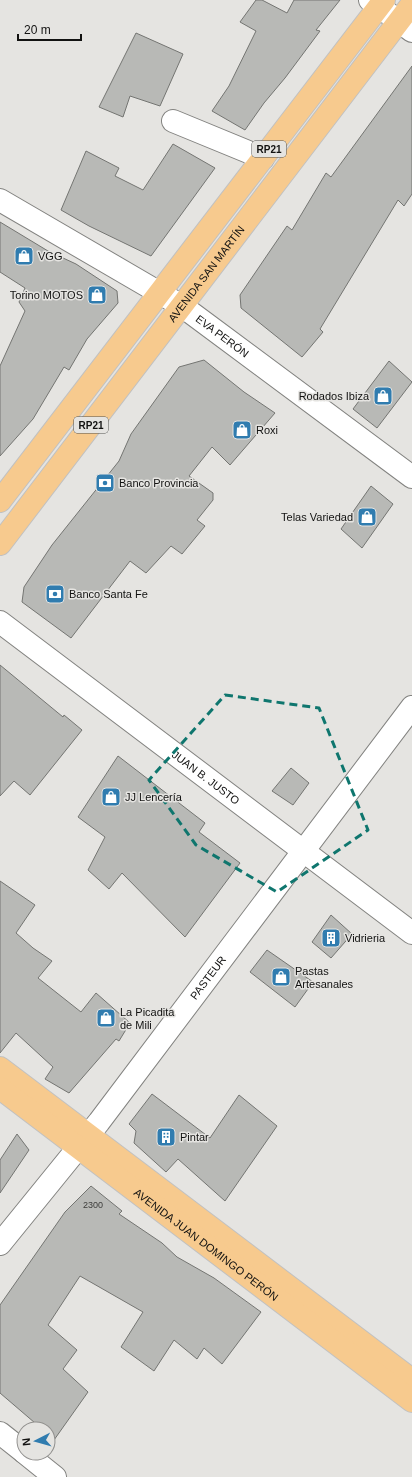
<svg xmlns="http://www.w3.org/2000/svg" width="412" height="1477" font-family="Helvetica,sans-serif">
<style>
.building{fill:#b8b9b6;stroke:#747572}
.lines{fill:none;stroke-linecap:round;stroke-linejoin:round}
.minor-casing{stroke:#838380;stroke-width:24}
.major-casing{stroke:#c1c1c1;stroke-width:24}
.minor{stroke:#fff;stroke-width:22}
.major{stroke:#f7ca8e;stroke-width:22}
.marked{fill:none;stroke:#0f766e;stroke-width:3;stroke-dasharray:8 5;stroke-linejoin:round}
.labels{text-anchor:middle;dominant-baseline:central;stroke-width:3;stroke-linejoin:round;paint-order:stroke}
.number-label{font-size:9px;fill:#3c3c3a}
.shield{fill:#e5e4e1;stroke:#51514f;stroke-width:1}
.shield-label{font-size:10px;font-weight:bold;fill:#121211}
.poi-label{font-size:11px;fill:#121211;stroke:#e5e4e1;text-anchor:start}
.street-label{font-size:11px;fill:#121211;stroke:#e5e4e1}
</style>
<rect width="100%" height="100%" fill="#e5e4e1"/>
<g class="building">
<polygon points="256,0 262,0 287,13 294,0 340,0 316,30 320,31 285,78 264,103 245,130 212,111 229,86 256,31 240,22"/>
<polygon points="136,33 183,54 160,106 130,96 123,117 99,107"/>
<polygon points="412,66 412,194 404,206 398,200 320,329 323,332 302,357 241,308 240,295 287,226 292,230 326,173 331,177"/>
<polygon points="173,144 215,168 151,256 89,226 61,210 86,151 119,168 115,176 143,190"/>
<polygon points="0,222 48,251 76,264 117,291 118,303 87,339 69,370 64,367 33,419 0,456 0,366 25,311 19,302 25,288 0,272"/>
<polygon points="204,360 244,392 275,413 230,465 212,447 189,476 213,493 213,500 197,520 205,526 182,554 171,546 146,573 130,561 71,638 22,602 24,587 52,545 119,461 131,434 179,367"/>
<polygon points="389,361 412,382 377,428 353,409"/>
<polygon points="371,486 393,504 362,548 341,529"/>
<polygon points="0,665 63,717 64,715 82,730 30,795 14,781 0,796"/>
<polygon points="118,756 205,823 199,832 240,863 185,937 122,873 109,889 88,870 105,837 78,817"/>
<polygon points="291,768 309,783 293,805 272,791"/>
<polygon points="0,881 35,905 16,933 33,948 52,961 38,978 81,1012 96,993 130,1023 119,1041 116,1039 69,1093 45,1079 53,1067 16,1033 0,1053"/>
<polygon points="331,915 352,934 331,958 312,942"/>
<polygon points="267,950 313,982 295,1007 250,972"/>
<polygon points="152,1094 210,1138 239,1095 277,1126 225,1201 178,1159 166,1172 134,1143 136,1131 129,1124"/>
<polygon points="17,1134 29,1150 0,1193 0,1160"/>
<polygon points="91,1186 122,1211 119,1214 162,1243 177,1257 214,1278 261,1312 222,1364 204,1348 197,1359 174,1340 154,1371 121,1347 143,1312 80,1276 48,1325 77,1350 63,1369 88,1392 54,1440 48,1435 48,1429 42,1429 0,1393 0,1305 65,1212"/>
</g>
<g class="lines">
<defs>
<g id="minor">
<polyline points="370,0 412,31"/>
<polyline points="173,121 263,158"/>
<path id="s1" d="M 0,200 L 182,306 L 412,477"/>
<path id="s2" d="M 0,622 L 412,933"/>
<path id="s3" d="M 0,1244 L 99,1122 L 412,707"/>
<polyline points="0,1433 24,1452"/>
<polyline points="25,1453 55,1477"/>
</g>
<g id="major">
<polyline points="0,501 384,0"/>
<path id="s4" d="M 0,544 L 412,4"/>
<polyline points="0,1068 412,1380"/>
<path id="s5" d="M 0,1088 L 412,1401"/>
</g>
</defs>
<use href="#minor" class="minor-casing"/>
<use href="#major" class="major-casing"/>
<use href="#minor" class="minor"/>
<use href="#major" class="major"/>
</g>
<path class="marked" d="M 225,695 L 319,708 L 368,830 L 277,892 L 196,845 L 149,780 Z"/>
<defs>
<symbol id="shop-square" viewBox="-11 -11 22 22"><rect x="-9" y="-9" width="18" height="18" rx="4" fill="#307caf" stroke="#e5e4e1"/><path d="M-5-2.5h2.3a2.7 3.5 0 0 1 5.4 0H5L5.5 6h-11ZM-1.5-2.5h3a1.5 2.3 0 0 0-3 0Z" fill="#fff"/></symbol>
<symbol id="bank-square" viewBox="-11 -11 22 22"><rect x="-9" y="-9" width="18" height="18" rx="4" fill="#307caf" stroke="#e5e4e1"/><path d="M-6-4H6V4H-6ZM0-2.3a2.3 2.3 0 1 0 0 4.6a2.3 2.3 0 1 0 0-4.6Z" fill="#fff"/></symbol>
<symbol id="building-square" viewBox="-11 -11 22 22"><rect x="-9" y="-9" width="18" height="18" rx="4" fill="#307caf" stroke="#e5e4e1"/><path d="M-4-6H4V6H1V3H-1V6H-4ZM-2.5-4.3h1.7v1.8h-1.7ZM.8-4.3h1.7v1.8H.8ZM-2.5-1h1.7V.8h-1.7ZM.8-1h1.7V.8H.8Z" fill="#fff"/></symbol>
</defs>
<g fill-rule="evenodd">
<use href="#shop-square" x="13" y="245" width="22" height="22"/>
<use href="#shop-square" x="86" y="284" width="22" height="22"/>
<use href="#shop-square" x="372" y="385" width="22" height="22"/>
<use href="#shop-square" x="231" y="419" width="22" height="22"/>
<use href="#bank-square" x="94" y="472" width="22" height="22"/>
<use href="#shop-square" x="356" y="506" width="22" height="22"/>
<use href="#bank-square" x="44" y="583" width="22" height="22"/>
<use href="#shop-square" x="100" y="786" width="22" height="22"/>
<use href="#building-square" x="320" y="927" width="22" height="22"/>
<use href="#shop-square" x="270" y="966" width="22" height="22"/>
<use href="#shop-square" x="95" y="1007" width="22" height="22"/>
<use href="#building-square" x="155" y="1126" width="22" height="22"/>
</g>
<g class="labels">
<g class="number-label">
<text x="93" y="1205">2300</text>
</g>
<g class="shield">
<rect x="252" y="141" width="34" height="16" rx="3"/>
<rect x="74" y="417" width="34" height="16" rx="3"/>
</g>
<g class="shield-label">
<text x="269" y="149">RP21</text>
<text x="91" y="425">RP21</text>
</g>
<g class="poi-label">
<text x="38" y="256">VGG</text>
<text x="83" y="295" text-anchor="end">Torino MOTOS</text>
<text x="369" y="396" text-anchor="end">Rodados Ibiza</text>
<text x="256" y="430">Roxi</text>
<text x="119" y="483">Banco Provincia</text>
<text x="353" y="517" text-anchor="end">Telas Variedad</text>
<text x="69" y="594">Banco Santa Fe</text>
<text x="125" y="797">JJ Lencería</text>
<text x="345" y="938">Vidrieria</text>
<text x="295" y="971">Pastas<tspan x="295" dy="13">Artesanales</tspan></text>
<text x="120" y="1012">La Picadita<tspan x="120" dy="13">de Mili</tspan></text>
<text x="180" y="1137">Pintar</text>
</g>
<g class="street-label">
<text stroke="none"><textPath href="#s4" startOffset="340">AVENIDA SAN MARTÍN</textPath></text>
<text stroke="none"><textPath href="#s1" startOffset="261">EVA PERÓN</textPath></text>
<text stroke="none"><textPath href="#s2" startOffset="258">JUAN B. JUSTO</textPath></text>
<text stroke="none"><textPath href="#s3" startOffset="338">PASTEUR</textPath></text>
<text stroke="none"><textPath href="#s5" startOffset="259">AVENIDA JUAN DOMINGO PERÓN</textPath></text>
</g>
</g>
<g transform="translate(36 1441) rotate(264)"><circle r="19" fill="#e5e4e1" stroke="#91908e"/>
<path d="M0-3L7 15L0 10L-7 15Z" fill="#307caf"/>
<text y="-6" font-size="11" font-weight="bold" text-anchor="middle" fill="#121211">N</text>
</g>
<path d="M18 34v6h63v-6" fill="none" stroke="#121211" stroke-width="2"/>
<text x="24" y="34" font-size="12" fill="#121211" stroke="#e5e4e1" stroke-width="3" paint-order="stroke">20 m</text>
</svg>
